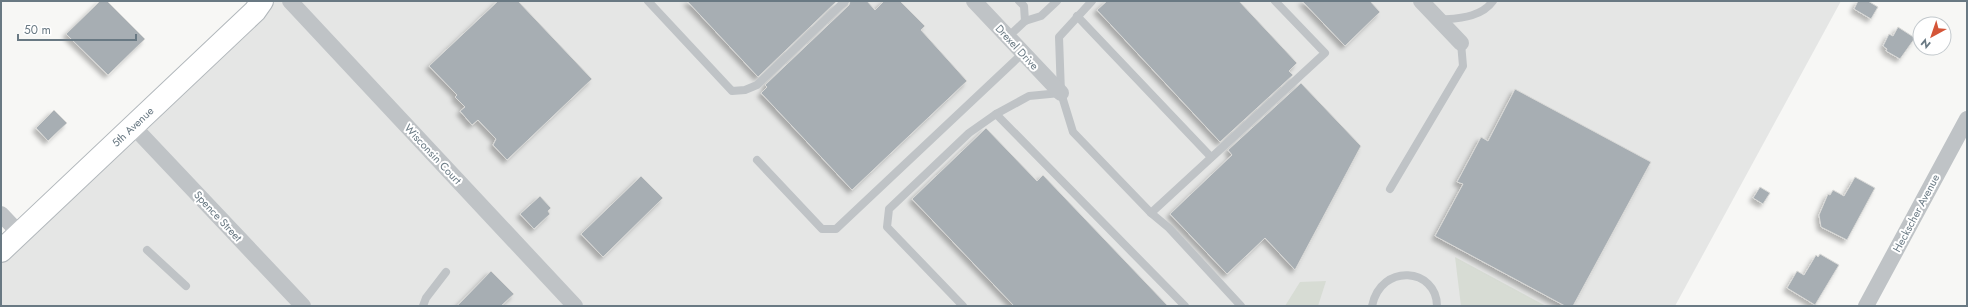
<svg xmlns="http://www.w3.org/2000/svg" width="1968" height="307" font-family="Jost,sans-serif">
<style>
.built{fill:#e5e6e5}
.green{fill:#d7dcd4}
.building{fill:#a7aeb3;stroke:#d9d9d7;filter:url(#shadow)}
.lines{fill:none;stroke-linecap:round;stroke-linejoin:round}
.secondary-casing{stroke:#b1b7bb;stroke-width:24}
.lane{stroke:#bfc3c6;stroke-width:8}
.street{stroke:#bfc3c6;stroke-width:16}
.secondary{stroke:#fff;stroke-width:22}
.labels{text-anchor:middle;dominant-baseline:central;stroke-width:4;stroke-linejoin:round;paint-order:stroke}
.street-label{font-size:11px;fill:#697983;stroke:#fff}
</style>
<defs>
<filter id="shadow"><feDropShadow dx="-3.5" dy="3.5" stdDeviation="2" flood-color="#0004"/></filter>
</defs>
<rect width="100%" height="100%" fill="#f7f7f5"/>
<polygon class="built" points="268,1 1841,1 1675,306 1,306 1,260"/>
<g class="green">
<polygon points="1455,257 1546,306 1461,306"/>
<polygon points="1326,281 1318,306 1285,306 1300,282"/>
</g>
<g class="building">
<polygon points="100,1 107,1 145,39 108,75 66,34"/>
<polygon points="498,1 518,1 592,79 507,160 493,145 496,139 478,120 472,125 460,111 465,107 455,97 457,95 429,66"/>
<polygon points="687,1 837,1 758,77"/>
<polygon points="850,1 867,1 875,10 884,1 900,1 925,26 921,30 967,81 852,190 761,93 767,87 765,85 849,5"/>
<polygon points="1107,1 1239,1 1297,63 1289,71 1293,75 1220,142 1097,10"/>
<polygon points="1302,1 1370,1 1380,12 1345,46"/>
<polygon points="1858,1 1868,1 1878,7 1871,19 1854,9"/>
<polygon points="1898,27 1915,38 1900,59 1886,51 1887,49 1883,46 1889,34 1893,36"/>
<polygon points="1301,83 1361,146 1295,270 1265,238 1227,274 1170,214 1232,155 1228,150"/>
<polygon points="1515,89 1651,162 1573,306 1565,306 1435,236 1463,184 1457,182 1481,137 1488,141"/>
<polygon points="54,110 67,123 48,141 36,128"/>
<polygon points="986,128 1037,181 1043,175 1168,306 1014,306 912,199"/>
<polygon points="641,176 663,198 603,257 581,234"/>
<polygon points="1855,177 1875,188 1847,240 1821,227 1819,215 1828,194 1830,195 1833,190 1844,196"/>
<polygon points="1760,187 1770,193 1763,204 1753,198"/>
<polygon points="540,196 551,208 548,211 550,214 534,229 520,214"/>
<polygon points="1820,254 1839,265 1815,305 1787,288 1797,271 1804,275 1816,255 1818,257"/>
<polygon points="491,271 514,294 501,306 457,306"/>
</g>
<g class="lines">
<defs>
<g id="secondary">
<path id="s1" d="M 1,251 L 255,11 L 262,1"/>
</g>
</defs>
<use href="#secondary" class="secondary-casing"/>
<g class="lane">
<polyline points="648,1 732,91 745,90 757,85 845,1"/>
<polyline points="1019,1 1024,6 1025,21"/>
<polyline points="1092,1 1059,37 1061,93 1073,132 1151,213 1325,53 1275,1"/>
<polyline points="1077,16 1211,157"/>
<path d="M 1439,20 C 1458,18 1481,18 1493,1"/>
<polyline points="1008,37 1025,21 1041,16 1057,1"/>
<polyline points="996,114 1029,96 1060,93"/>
<polyline points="757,160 822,229 836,229 1023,53"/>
<polyline points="1390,189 1463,66 1461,43"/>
<polyline points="1151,213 1169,228 1241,306"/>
<polyline points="147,250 186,286"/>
<polyline points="423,306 426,298 446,272"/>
<polyline points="963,306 887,227 889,209 969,133 996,114 1185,306"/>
<path d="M 1372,306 C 1381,262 1437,268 1437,306"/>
</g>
<g class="street">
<polyline points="290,1 575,306"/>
<polyline points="974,1 1061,93"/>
<polyline points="1421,1 1461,43"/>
<polyline points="132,125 303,306"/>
<polyline points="1,214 19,233"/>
<polyline points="1866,306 1967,119"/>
</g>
<use href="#secondary" class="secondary"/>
</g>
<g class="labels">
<g class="street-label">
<text transform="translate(1017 47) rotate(47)">Drexel Drive</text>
<text stroke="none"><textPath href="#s1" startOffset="181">5th Avenue</textPath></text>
<text transform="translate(433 154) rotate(47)">Wisconsin Court</text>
<text transform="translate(1916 213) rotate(-62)">Heckscher Avenue</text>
<text transform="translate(218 216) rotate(47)">Spence Street</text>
</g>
</g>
<rect width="1968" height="307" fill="none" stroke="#697983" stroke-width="4"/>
<g transform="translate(1932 36) rotate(220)"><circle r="19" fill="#ffffff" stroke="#c3c9cd"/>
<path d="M0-3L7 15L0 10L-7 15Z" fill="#d45538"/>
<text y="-6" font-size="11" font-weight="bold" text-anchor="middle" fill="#697983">N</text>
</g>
<path d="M18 34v6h118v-6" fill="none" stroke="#697983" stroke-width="2"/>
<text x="24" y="34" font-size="12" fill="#697983" stroke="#ffffff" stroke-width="3" paint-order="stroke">50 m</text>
</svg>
